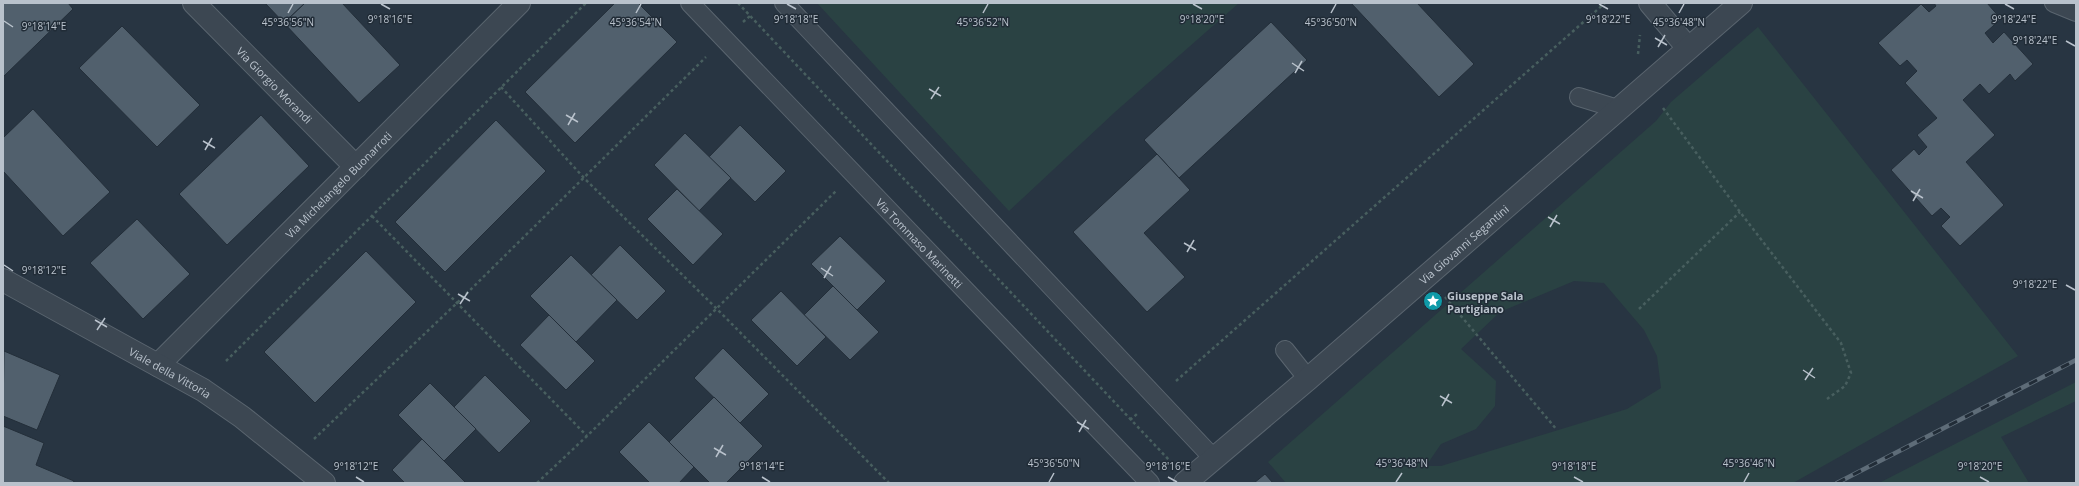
<svg xmlns="http://www.w3.org/2000/svg" width="2079" height="486" font-family="'Open Sans',sans-serif">
<style>
.green{fill:#2a4243;fill-rule:evenodd}
.building{fill:#51606d;stroke:#232e39}
.lines{fill:none;stroke-linecap:round;stroke-linejoin:round}
.service-casing{stroke:#5a656f;stroke-width:20}
.minor-casing{stroke:#5a656f;stroke-width:24}
.tertiary-casing{stroke:#5a656f;stroke-width:24}
.path{stroke:#485f5f;stroke-width:2.5;stroke-dasharray:3 3;stroke-linecap:butt}
.service{stroke:#3c4752;stroke-width:18}
.minor{stroke:#3c4752;stroke-width:22}
.tertiary{stroke:#3c4752;stroke-width:22}
.rail-casing{stroke:#5e6c78;stroke-width:4.5}
.rail{stroke:#212c37;stroke-width:3;stroke-dasharray:9;stroke-linecap:butt}
.ticks{fill:none;stroke:#b9c2cc;stroke-width:1.5}
.labels{text-anchor:middle;dominant-baseline:central;stroke-width:3;stroke-linejoin:round;paint-order:stroke}
.street-label{font-size:11px;fill:#b9c2cc;stroke:#212c37}
.poi-label{font-size:11px;font-weight:bold;fill:#b9c2cc;stroke:#212c37;text-anchor:start}
.ticks-label{font-size:10px;text-anchor:middle;fill:#b9c2cc;stroke:#212c37;stroke-width:3;stroke-linejoin:round;paint-order:stroke}
</style>
<rect width="100%" height="100%" fill="#283542"/>
<g class="green">
<polygon points="817,3 1239,3 1115,112 1009,211"/>
<path d="M 1758,27 L 2018,356 L 1793,483 L 1286,483 L 1268,462 L 1656,121 L 1671,102 ZM 1574,281 L 1604,283 L 1644,330 L 1657,356 L 1661,388 L 1627,409 L 1441,466 L 1426,466 L 1441,444 L 1476,429 L 1495,406 L 1496,381 L 1461,349 L 1500,312 Z"/>
<polygon points="2076,382 2076,401 2001,437 2029,483 1879,483"/>
</g>
<g class="building">
<polygon points="3,3 68,3 73,9 3,77"/>
<polygon points="265,3 305,3 284,23"/>
<polygon points="305,3 342,3 400,65 359,103 284,23"/>
<polygon points="615,3 638,3 677,42 575,143 525,92"/>
<polygon points="1351,3 1417,3 1474,64 1439,97"/>
<polygon points="1934,3 1987,3 2001,19 1985,33 1993,43 2004,32 2033,64 2015,81 2010,74 1989,94 1980,84 1963,100 1995,135 1966,162 2004,205 1960,246 1941,226 1950,217 1941,208 1932,216 1891,170 1914,149 1919,155 1927,147 1917,135 1937,118 1905,83 1917,71 1907,60 1900,66 1878,43 1921,4 1929,12 1936,6"/>
<polygon points="1271,22 1307,60 1179,178 1144,140"/>
<polygon points="122,26 200,105 157,147 79,68"/>
<polygon points="33,109 110,192 63,236 3,171 3,138"/>
<polygon points="261,115 309,166 227,245 179,194"/>
<polygon points="496,120 546,171 445,272 395,222"/>
<polygon points="740,125 786,171 755,202 709,157"/>
<polygon points="685,133 731,178 699,211 654,165"/>
<polygon points="1157,154 1190,190 1144,233 1185,277 1147,312 1073,232"/>
<polygon points="677,189 723,234 693,265 647,219"/>
<polygon points="137,219 190,274 143,319 90,263"/>
<polygon points="840,236 886,281 857,310 811,264"/>
<polygon points="620,245 666,291 637,320 591,275"/>
<polygon points="366,251 416,302 315,403 264,352"/>
<polygon points="571,255 617,300 576,342 530,296"/>
<polygon points="833,286 879,332 850,360 804,315"/>
<polygon points="781,291 826,337 797,366 751,320"/>
<polygon points="549,315 595,361 566,390 520,345"/>
<polygon points="723,348 769,394 740,423 694,378"/>
<polygon points="4,351 60,375 37,430 3,416"/>
<polygon points="485,375 531,421 499,453 454,407"/>
<polygon points="430,383 476,429 444,461 398,415"/>
<polygon points="714,397 763,446 726,483 710,483 669,442"/>
<polygon points="649,422 694,467 679,483 650,483 619,452"/>
<polygon points="3,426 44,443 36,465 74,481 73,483 3,483"/>
<polygon points="422,439 466,483 405,483 392,470"/>
<polygon points="1265,474 1273,483 1254,483"/>
</g>
<g class="lines">
<defs>
<g id="service">
<path id="s1" d="M 690,3 L 1150,483"/>
<polyline points="784,3 1214,459"/>
<polyline points="2054,3 2076,12"/>
<polyline points="1579,97 1618,109"/>
<polyline points="1285,350 1308,379"/>
</g>
<g id="minor">
<path id="s2" d="M 194,3 L 356,167"/>
<polyline points="1650,3 1688,48"/>
<path id="s3" d="M 158,365 L 519,3"/>
<path id="s4" d="M 1185,483 L 1308,379 L 1741,3"/>
</g>
<g id="tertiary">
<path id="s5" d="M 3,280 L 203,390 L 242,417 L 324,483"/>
</g>
</defs>
<use href="#service" class="service-casing"/>
<use href="#minor" class="minor-casing"/>
<use href="#tertiary" class="tertiary-casing"/>
<g class="path">
<polyline points="738,3 1169,460"/>
<polyline points="743,22 750,16"/>
<polyline points="1638,54 1640,35"/>
<polyline points="501,87 584,178 717,309 889,483"/>
<polyline points="1663,108 1740,212 1841,343 1851,373 1845,386 1827,399"/>
<polyline points="372,216 587,436"/>
<polyline points="1445,297 1557,430"/>
<polyline points="1639,309 1740,212"/>
<polyline points="226,361 586,3"/>
<polyline points="1176,381 1605,3"/>
<polyline points="1130,420 1137,414"/>
<polyline points="314,439 458,302 706,57"/>
<polyline points="537,483 587,436 836,191"/>
</g>
<use href="#service" class="service"/>
<use href="#minor" class="minor"/>
<use href="#tertiary" class="tertiary"/>
<defs>
<polyline id="rail" points="1837,483 2076,360"/>
</defs>
<use href="#rail" class="rail-casing"/>
<use href="#rail" class="rail"/>
</g>
<path class="ticks" d="M 381,4 L 390,9M 787,4 L 796,9M 1193,4 L 1202,9M 1599,4 L 1608,9M 2005,4 L 2014,9M 288,13 L 293,4M 636,13 L 641,4M 983,13 L 988,4M 1331,13 L 1336,4M 1679,13 L 1684,4M 4,21 L 13,27M 1655,38 L 1667,45M 2066,41 L 2075,46M 1658,47 L 1665,35M 1292,63 L 1304,71M 1295,73 L 1302,61M 929,89 L 941,96M 931,99 L 939,87M 566,115 L 578,122M 568,125 L 575,113M 203,141 L 215,148M 205,150 L 212,138M 1911,191 L 1923,198M 1913,201 L 1920,189M 1548,217 L 1560,224M 1550,227 L 1557,215M 1184,243 L 1196,250M 1187,252 L 1194,240M 4,265 L 13,271M 821,268 L 833,276M 824,278 L 831,266M 2066,285 L 2075,290M 458,294 L 470,301M 460,304 L 468,292M 95,320 L 107,327M 97,330 L 105,318M 1803,370 L 1815,378M 1805,380 L 1813,368M 1440,396 L 1452,403M 1442,406 L 1449,394M 1077,422 L 1089,429M 1079,432 L 1086,420M 714,448 L 726,455M 716,457 L 723,445M 356,477 L 364,482M 762,477 L 770,482M 1168,477 L 1177,482M 1574,477 L 1583,482M 1980,477 L 1989,482M 1049,482 L 1054,473M 1396,482 L 1402,473M 1744,482 L 1749,473"/>
<defs>
<symbol id="sight-disc" viewBox="-11 -11 22 22"><circle r="9.5" fill="#0f9aa8" stroke="#212c37"/><path d="M0-6L1.8-2.2L6-1.7L2.9 1.2L3.7 5.4L0 3.3L-3.7 5.4L-2.9 1.2L-6-1.7L-1.8-2.2Z" fill="#fff"/></symbol>
</defs>
<g fill-rule="evenodd">
<use href="#sight-disc" x="1422" y="290" width="22" height="22"/>
</g>
<g class="labels">
<g class="street-label">
<text stroke="none"><textPath href="#s2" startOffset="115">Via Giorgio Morandi</textPath></text>
<text stroke="none"><textPath href="#s3" startOffset="255">Via Michelangelo Buonarroti</textPath></text>
<text stroke="none"><textPath href="#s1" startOffset="332">Via Tommaso Marinetti</textPath></text>
<text stroke="none"><textPath href="#s4" startOffset="367">Via Giovanni Segantini</textPath></text>
<text stroke="none"><textPath href="#s5" startOffset="191">Viale della Vittoria</textPath></text>
</g>
<g class="poi-label">
<text x="1447" y="295">Giuseppe Sala<tspan x="1447" dy="13">Partigiano</tspan></text>
</g>
</g>
<g class="ticks-label">
<text x="390" y="23">9°18'16"E</text>
<text x="796" y="23">9°18'18"E</text>
<text x="1202" y="23">9°18'20"E</text>
<text x="1608" y="23">9°18'22"E</text>
<text x="2014" y="23">9°18'24"E</text>
<text x="983" y="26">45°36'52"N</text>
<text x="1679" y="26">45°36'48"N</text>
<text x="288" y="26">45°36'56"N</text>
<text x="636" y="26">45°36'54"N</text>
<text x="1331" y="26">45°36'50"N</text>
<text x="44" y="30">9°18'14"E</text>
<text x="2035" y="44">9°18'24"E</text>
<text x="44" y="274">9°18'12"E</text>
<text x="2035" y="288">9°18'22"E</text>
<text x="1054" y="467">45°36'50"N</text>
<text x="1402" y="467">45°36'48"N</text>
<text x="1749" y="467">45°36'46"N</text>
<text x="356" y="470">9°18'12"E</text>
<text x="762" y="470">9°18'14"E</text>
<text x="1168" y="470">9°18'16"E</text>
<text x="1574" y="470">9°18'18"E</text>
<text x="1980" y="470">9°18'20"E</text>
</g>
<rect width="2079" height="486" fill="none" stroke="#b9c2cc" stroke-width="8"/>
</svg>
